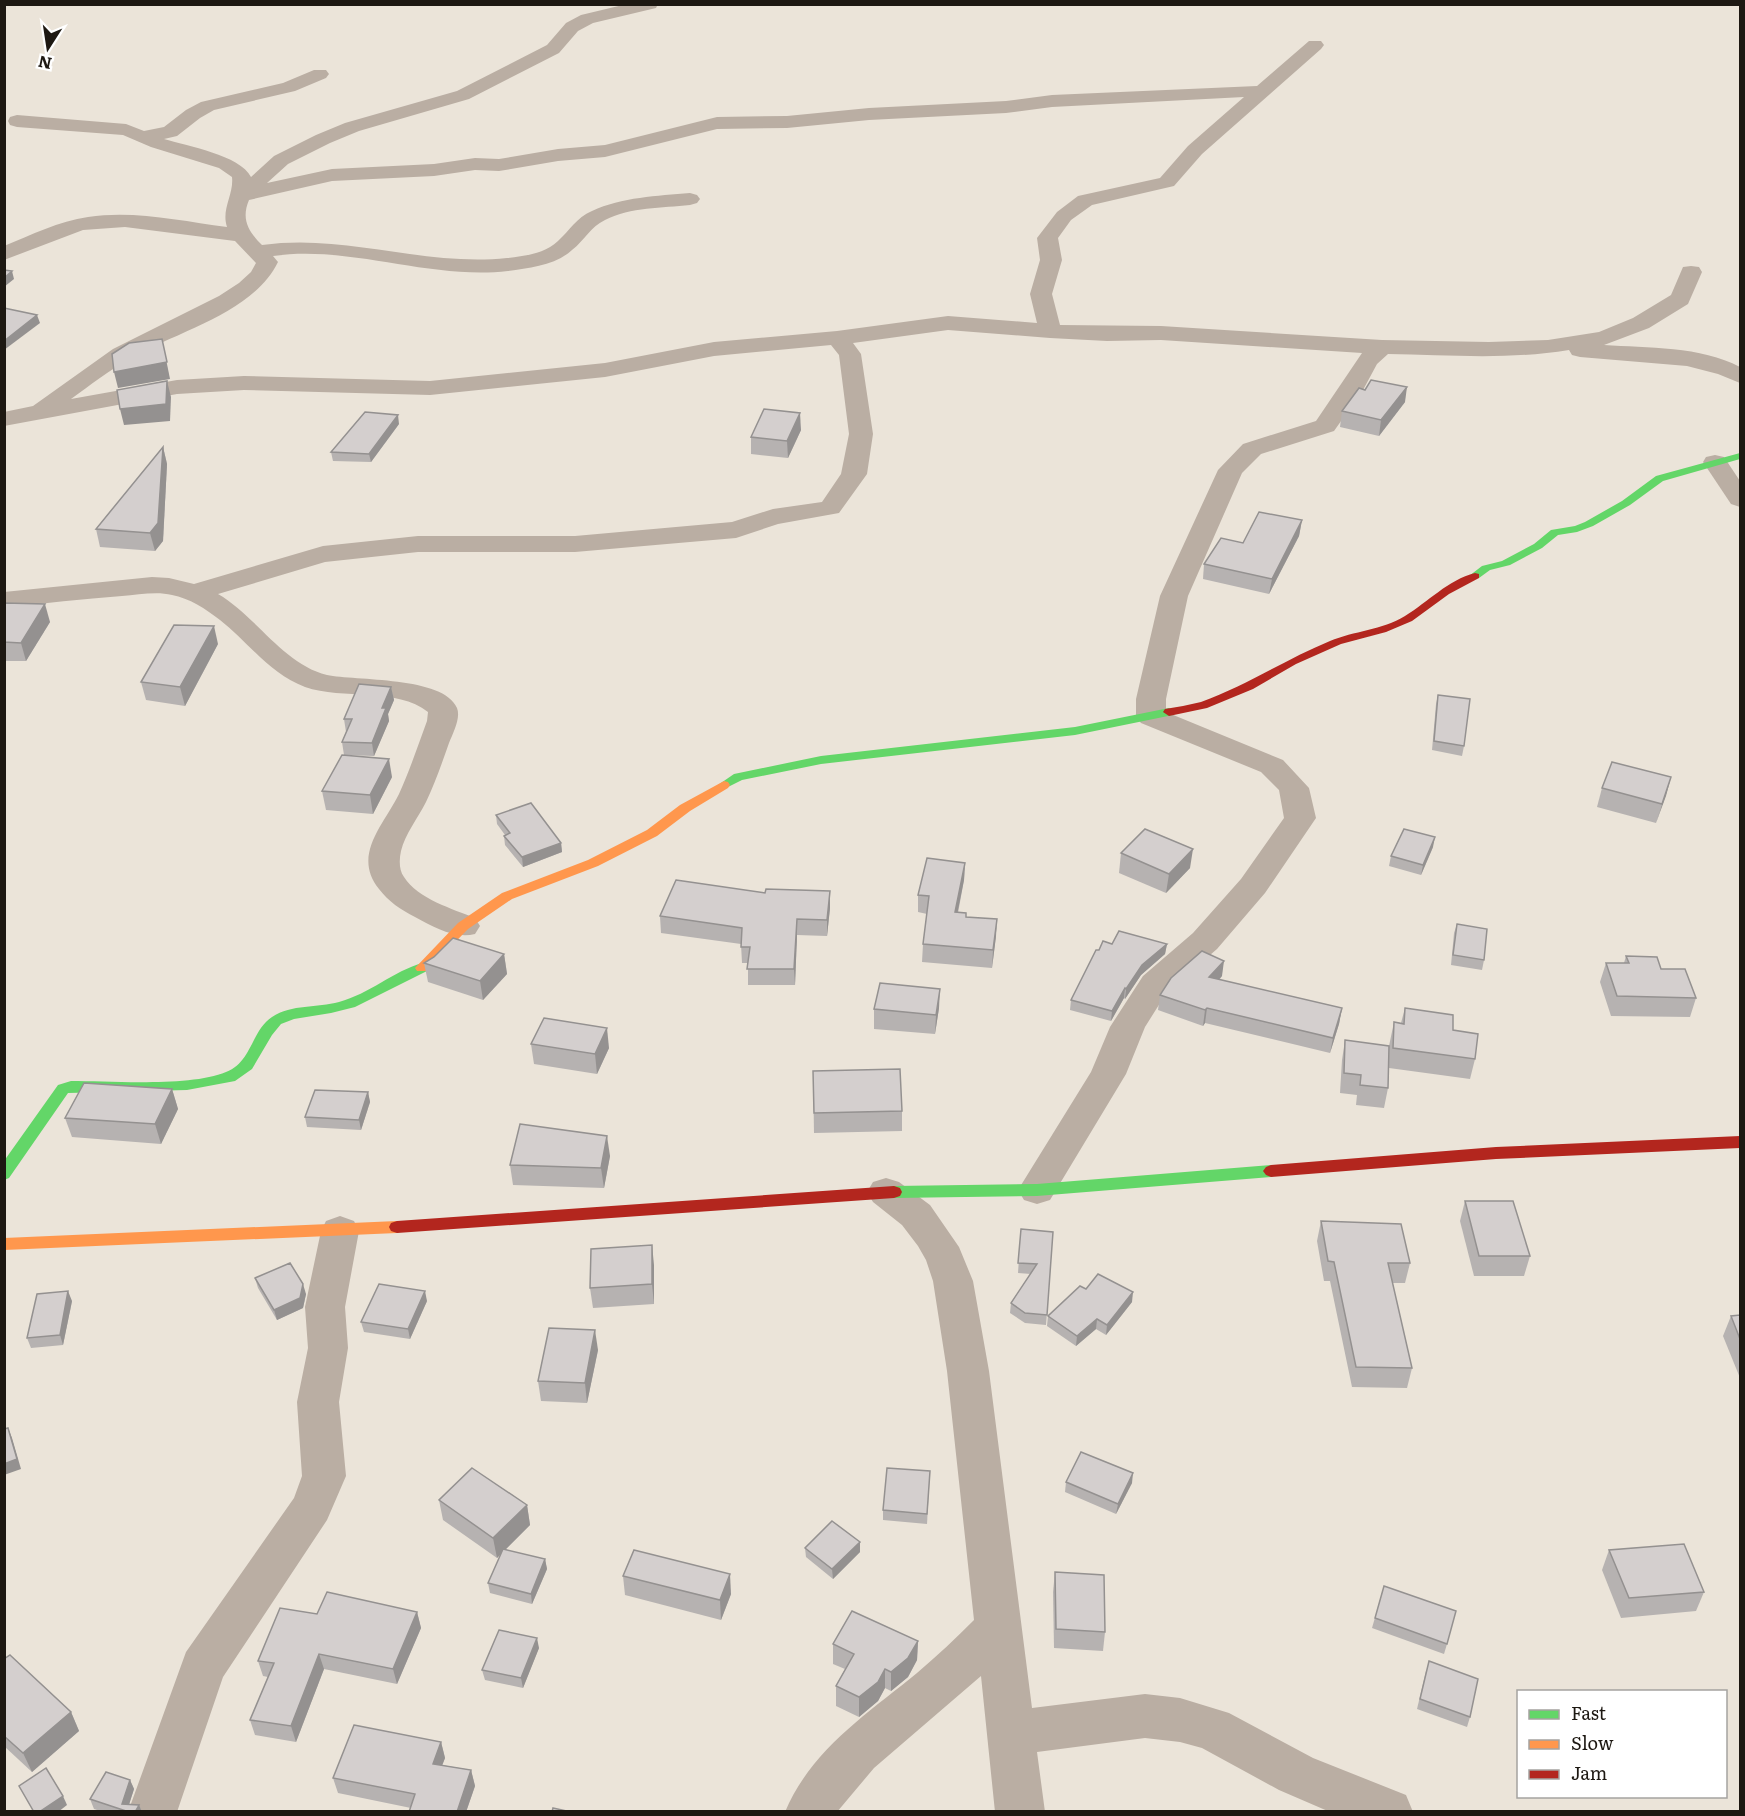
<svg xmlns="http://www.w3.org/2000/svg" width="1745" height="1816" font-family="Literata,serif">
<style>
.lines{fill:none;stroke-linecap:round;stroke-linejoin:round}
.street{fill:#baaea3;fill-rule:evenodd}
.fast{fill:#63d668;fill-rule:evenodd}
.slow{fill:#ff974d;fill-rule:evenodd}
.jam{fill:#b3261e;fill-rule:evenodd}
.wall{fill:#b6b2b1}
.shaded-wall{fill:#949190}
.building{fill:#d4cfce;stroke:#949190;stroke-width:1.5}
</style>
<rect width="100%" height="100%" fill="#ebe4d9"/>
<g class="lines">
<g class="street">
<path d="M 627,4 L 658,4 L 656,8 L 593,23 L 578,31 L 559,53 L 469,99 L 359,131 L 330,143 L 288,164 L 267,183 L 332,169 L 434,164 L 475,158 L 499,159 L 558,149 L 605,145 L 717,117 L 787,116 L 869,108 L 1006,101 L 1052,95 L 1257,86 L 1309,41 L 1321,41 L 1324,45 L 1321,49 L 1202,154 L 1174,186 L 1092,205 L 1071,220 L 1058,238 L 1062,260 L 1052,294 L 1060,325 L 1161,326 L 1382,340 L 1489,342 L 1548,340 L 1599,332 L 1633,318 L 1671,295 L 1683,267 L 1691,266 L 1699,267 L 1702,272 L 1688,304 L 1649,328 L 1604,345 C 1647,348 1701,346 1740,367 L 1740,383 L 1718,374 L 1687,366 L 1580,357 L 1572,355 L 1569,350 C 1509,360 1448,355 1388,354 L 1377,364 L 1363,390 L 1334,431 L 1261,454 L 1242,473 L 1188,596 L 1166,699 L 1166,712 L 1283,760 L 1309,788 L 1316,818 L 1265,893 L 1217,949 L 1167,992 L 1145,1027 L 1126,1074 L 1050,1200 L 1037,1204 L 1024,1200 L 1018,1190 L 1091,1072 L 1110,1027 L 1143,976 L 1193,933 L 1241,879 L 1284,818 L 1279,790 L 1261,772 L 1141,723 L 1136,717 L 1136,699 L 1160,596 L 1218,470 L 1243,444 L 1316,421 L 1362,353 L 1161,340 L 1107,341 L 1050,338 L 948,330 L 853,343 L 861,354 L 873,434 L 867,474 L 839,513 L 778,524 L 736,538 L 575,552 L 418,552 L 325,562 L 218,594 C 256,616 283,664 327,675 C 355,681 444,676 457,708 C 461,718 453,733 449,743 C 442,763 435,783 426,802 C 418,818 405,834 401,851 C 399,860 399,870 404,877 C 418,899 453,909 475,918 L 480,926 L 475,934 C 454,939 434,927 415,917 C 401,910 388,901 379,889 C 352,855 383,826 399,794 C 410,770 418,745 427,721 L 428,712 C 397,687 343,700 305,687 C 270,674 248,642 220,620 C 206,609 189,598 172,595 C 156,591 138,595 122,596 C 83,599 44,603 4,608 L 4,592 L 152,577 L 169,578 L 194,584 L 323,546 L 418,536 L 575,536 L 732,522 L 773,509 L 822,502 L 841,474 L 849,434 L 839,355 L 831,345 L 714,356 L 605,377 L 430,395 L 244,390 L 177,394 L 4,426 L 4,412 L 33,406 L 113,349 L 219,296 L 239,283 L 251,272 L 256,263 L 235,241 L 125,227 L 83,230 L 4,260 L 4,246 C 31,235 59,221 88,217 C 134,210 181,221 227,227 C 221,209 234,195 232,177 L 219,168 L 151,147 L 123,135 L 17,127 L 10,125 L 8,121 L 10,117 L 17,115 L 126,124 L 144,131 L 164,127 L 186,110 L 201,102 L 283,83 L 314,70 L 326,70 L 329,74 L 326,78 L 295,91 L 214,110 L 200,118 L 177,136 L 164,139 C 187,146 240,155 251,177 L 274,156 L 316,135 L 345,123 L 457,91 L 547,45 L 566,23 L 581,15 ZM 1244,97 L 1188,146 L 1160,178 L 1078,196 L 1057,212 L 1037,238 L 1040,260 L 1030,294 L 1037,323 L 948,316 L 837,331 L 714,342 L 605,363 L 430,381 L 244,376 L 177,380 L 71,399 C 90,385 110,370 131,358 C 178,331 253,313 278,262 L 273,256 C 352,245 429,280 508,271 C 530,268 556,265 572,250 C 585,240 590,227 605,220 C 631,207 662,208 690,205 L 697,203 L 700,199 L 697,195 L 690,193 C 657,196 622,197 592,211 C 576,218 570,230 558,241 C 544,254 525,256 507,258 C 424,267 345,233 262,245 C 248,231 241,219 249,200 L 332,181 L 434,176 L 475,170 L 499,171 L 558,161 L 605,157 L 717,129 L 787,128 L 869,120 L 1006,113 L 1052,107 Z"/>
<polygon points="1715,455 1724,457 1740,481 1740,507 1731,504 1703,462 1706,457"/>
<path d="M 886,1178 L 899,1182 L 930,1205 L 959,1247 L 973,1281 L 989,1371 L 1032,1708 L 1145,1694 L 1180,1698 L 1229,1713 L 1313,1758 L 1406,1795 L 1413,1812 L 1330,1812 L 1279,1790 L 1202,1748 L 1180,1742 L 1145,1738 L 1037,1752 L 1045,1812 L 995,1812 L 981,1676 L 874,1768 L 837,1812 L 785,1812 C 811,1750 867,1714 917,1673 C 937,1656 956,1638 974,1620 L 947,1371 L 933,1281 L 926,1260 L 918,1246 L 902,1225 L 873,1202 L 867,1192 L 873,1182 Z"/>
<polygon points="340,1216 354,1221 359,1231 345,1307 348,1348 339,1402 346,1476 327,1520 223,1677 177,1812 128,1812 186,1652 294,1498 302,1476 297,1402 308,1348 305,1307 321,1231 326,1221"/>
</g>
<g class="fast">
<polygon points="1740,453 1740,459 1663,481 1630,505 1593,526 1577,532 1558,535 1542,548 1510,565 1490,570 1479,578 1471,578 1469,576 1482,566 1502,561 1534,544 1551,530 1575,526 1585,522 1622,501 1656,476"/>
<polygon points="1169,708 1175,712 1173,715 1075,735 821,764 742,780 724,789 718,785 734,774 821,756 1075,727"/>
<path d="M 422,963 L 427,965 L 429,968 L 427,971 L 355,1007 L 331,1013 L 294,1019 L 281,1024 L 272,1035 L 252,1069 L 235,1081 L 187,1090 L 68,1093 L 9,1178 L 4,1180 L 4,1161 L 58,1085 L 71,1081 C 111,1081 191,1087 226,1072 C 252,1062 251,1031 272,1017 C 292,1004 317,1008 339,1002 C 369,994 394,971 422,963 Z"/>
<polygon points="1271,1165 1276,1167 1279,1171 1276,1175 1271,1177 1037,1196 894,1198 888,1196 886,1192 888,1188 894,1186 1037,1184"/>
</g>
<g class="slow">
<polygon points="724,781 728,782 730,785 728,788 690,811 657,836 598,866 512,899 468,929 427,971 417,971 415,968 458,923 502,893 588,860 647,830 680,805"/>
<polygon points="397,1221 403,1223 405,1227 403,1231 397,1233 4,1250 4,1238"/>
</g>
<g class="jam">
<path d="M 1475,573 L 1479,574 L 1479,578 L 1449,594 L 1412,621 L 1386,632 L 1341,644 L 1296,664 L 1253,689 L 1207,708 L 1169,716 L 1163,712 L 1165,709 C 1177,707 1189,705 1201,702 C 1246,686 1286,659 1330,641 C 1354,631 1382,630 1405,616 C 1428,602 1448,580 1475,573 Z"/>
<polygon points="1740,1136 1740,1148 1496,1159 1271,1177 1266,1175 1263,1171 1266,1167 1271,1165 1496,1147"/>
<polygon points="894,1186 900,1188 902,1192 900,1196 894,1198 397,1233 391,1231 389,1227 391,1223 397,1221"/>
</g>
</g>
<g class="wall">
<polygon points="1365,390 1405,402 1379,436 1340,427 1342,411"/>
<polygon points="399,424 371,462 333,461 331,452"/>
<polygon points="801,430 788,458 751,454 751,437"/>
<polygon points="163,447 167,464 163,541 155,551 100,547 96,529"/>
<polygon points="1302,520 1299,536 1269,594 1203,579 1204,564 1243,543"/>
<polygon points="4,603 50,622 26,661 4,661"/>
<polygon points="218,644 185,706 146,700 141,682"/>
<polygon points="391,687 394,700 388,714 389,721 374,756 344,755 342,742 346,732 344,719"/>
<polygon points="1438,695 1464,746 1462,756 1432,750 1436,704"/>
<polygon points="392,777 373,814 326,810 322,791"/>
<polygon points="1671,777 1656,823 1597,807 1602,788"/>
<polygon points="496,815 561,843 562,852 523,867 505,845 504,836 505,835 497,824"/>
<polygon points="1433,847 1421,875 1389,866 1391,856"/>
<polygon points="1121,853 1190,868 1166,893 1119,873"/>
<polygon points="965,863 964,880 958,913 966,917 996,936 992,968 922,962 923,944 927,914 918,912 918,895"/>
<polygon points="830,891 830,908 827,936 797,935 795,985 748,985 748,963 742,963 741,944 661,933 660,916 765,893"/>
<polygon points="1457,924 1484,960 1482,970 1451,965 1454,933"/>
<polygon points="1112,944 1167,944 1165,954 1141,975 1125,999 1124,998 1111,1021 1070,1010 1071,1000"/>
<polygon points="504,954 507,974 483,1000 428,982 424,963 434,957"/>
<polygon points="1626,956 1661,969 1696,998 1690,1017 1611,1016 1600,982 1606,963 1624,963"/>
<polygon points="1222,976 1219,980 1342,1008 1339,1024 1330,1053 1205,1023 1203,1026 1158,1010 1160,995"/>
<polygon points="939,1008 935,1034 874,1029 874,1009"/>
<polygon points="1405,1008 1453,1030 1475,1059 1470,1079 1389,1068 1388,1088 1384,1108 1356,1105 1357,1095 1340,1093 1342,1060 1345,1040 1389,1046 1394,1022 1401,1023"/>
<polygon points="531,1044 609,1048 597,1074 534,1064"/>
<polygon points="813,1071 902,1111 902,1131 814,1133"/>
<polygon points="172,1089 178,1109 161,1144 72,1137 65,1118"/>
<polygon points="368,1092 370,1102 361,1130 307,1127 305,1117"/>
<polygon points="610,1156 604,1188 513,1185 510,1165"/>
<polygon points="1465,1201 1530,1256 1524,1276 1474,1276 1460,1221"/>
<polygon points="1321,1221 1410,1263 1405,1283 1392,1283 1412,1368 1407,1388 1352,1387 1330,1281 1324,1281 1317,1241"/>
<polygon points="1021,1229 1053,1232 1046,1325 1025,1323 1010,1313 1011,1303 1031,1274 1018,1273"/>
<polygon points="654,1265 654,1304 593,1308 590,1288"/>
<polygon points="255,1278 306,1294 303,1308 277,1320 258,1288"/>
<polygon points="1086,1289 1132,1302 1106,1335 1096,1329 1076,1346 1047,1326 1048,1316"/>
<polygon points="72,1301 63,1345 31,1348 27,1338"/>
<polygon points="427,1301 410,1339 364,1332 361,1322"/>
<polygon points="1740,1315 1740,1378 1723,1336 1731,1316"/>
<polygon points="598,1350 587,1403 541,1401 538,1381"/>
<polygon points="930,1471 927,1524 883,1520 883,1510"/>
<polygon points="1066,1482 1132,1483 1116,1514 1065,1492"/>
<polygon points="439,1500 527,1505 530,1525 505,1550 545,1559 547,1569 532,1604 490,1593 488,1583 501,1554 497,1558 443,1520"/>
<polygon points="860,1542 860,1552 833,1579 806,1557 805,1548"/>
<polygon points="1609,1550 1704,1592 1696,1611 1621,1618 1602,1570"/>
<polygon points="1055,1572 1105,1632 1103,1651 1054,1648 1053,1592"/>
<polygon points="623,1576 731,1594 721,1620 625,1595"/>
<polygon points="1384,1586 1447,1644 1444,1654 1372,1628"/>
<polygon points="417,1612 421,1628 397,1684 324,1669 296,1742 255,1735 250,1720 268,1677 263,1676 258,1661 317,1614"/>
<polygon points="918,1641 917,1660 908,1677 891,1691 885,1688 878,1701 859,1717 836,1706 836,1686 845,1669 833,1664 833,1644"/>
<polygon points="539,1648 523,1688 485,1680 482,1670"/>
<polygon points="4,1659 71,1712 79,1731 32,1772 4,1746"/>
<polygon points="1426,1671 1470,1717 1467,1727 1417,1709"/>
<polygon points="441,1742 445,1758 442,1765 471,1770 475,1786 466,1812 409,1812 411,1808 338,1793 333,1778"/>
<polygon points="130,1780 134,1789 129,1804 139,1805 142,1812 103,1812 94,1809 90,1799"/>
</g>
<g class="shaded-wall">
<polygon points="12,271 14,279 4,287 4,278"/>
<polygon points="37,315 40,323 4,350 4,341"/>
<polygon points="162,339 170,379 118,388 114,372"/>
<polygon points="167,381 171,397 170,421 124,425 120,409"/>
<polygon points="1407,387 1405,402 1379,436 1381,420"/>
<polygon points="800,413 801,430 788,458 787,441"/>
<polygon points="398,415 399,424 371,462 369,454"/>
<polygon points="163,447 167,464 163,541 155,551 150,533"/>
<polygon points="1302,520 1299,536 1269,594 1272,579"/>
<polygon points="45,604 50,622 26,661 21,643"/>
<polygon points="214,626 218,644 185,706 180,687"/>
<polygon points="391,687 394,700 388,714 389,721 374,756 372,743 382,708"/>
<polygon points="389,759 392,777 373,814 370,795"/>
<polygon points="1671,777 1666,796 1656,823 1662,804"/>
<polygon points="1435,837 1433,847 1421,875 1423,865"/>
<polygon points="561,843 562,852 523,867 522,857"/>
<polygon points="1193,849 1190,868 1166,893 1169,874"/>
<polygon points="965,863 964,880 954,930 955,912"/>
<polygon points="830,891 830,908 827,936 827,920"/>
<polygon points="797,919 797,935 795,985 794,969"/>
<polygon points="997,919 996,936 992,968 993,950"/>
<polygon points="1167,944 1165,954 1141,975 1125,999 1126,989 1142,965"/>
<polygon points="504,954 507,974 483,1000 480,981"/>
<polygon points="1224,961 1222,976 1207,993 1209,977"/>
<polygon points="1125,988 1124,998 1111,1021 1112,1011"/>
<polygon points="940,989 939,1008 935,1034 936,1015"/>
<polygon points="1207,1008 1205,1023 1203,1026 1205,1010"/>
<polygon points="1342,1008 1339,1024 1330,1053 1333,1038"/>
<polygon points="607,1028 609,1048 597,1074 595,1054"/>
<polygon points="172,1089 178,1109 161,1144 155,1124"/>
<polygon points="368,1092 370,1102 361,1130 359,1120"/>
<polygon points="607,1136 610,1156 604,1188 601,1168"/>
<polygon points="652,1245 654,1265 654,1304 652,1284"/>
<polygon points="303,1284 306,1294 303,1308 277,1320 274,1310"/>
<polygon points="68,1291 72,1301 63,1345 60,1335"/>
<polygon points="425,1291 427,1301 410,1339 408,1329"/>
<polygon points="1133,1292 1132,1302 1106,1335 1107,1325"/>
<polygon points="1097,1319 1096,1329 1076,1346 1077,1336"/>
<polygon points="595,1330 598,1350 587,1403 585,1383"/>
<polygon points="8,1428 12,1438 21,1469 4,1475 4,1464"/>
<polygon points="1133,1473 1132,1483 1116,1514 1118,1504"/>
<polygon points="527,1505 530,1525 497,1558 493,1538"/>
<polygon points="860,1542 860,1552 833,1579 832,1569"/>
<polygon points="545,1559 547,1569 532,1604 531,1594"/>
<polygon points="730,1574 731,1594 721,1620 720,1600"/>
<polygon points="417,1612 421,1628 397,1684 393,1669"/>
<polygon points="537,1638 539,1648 523,1688 521,1678"/>
<polygon points="918,1641 917,1660 908,1677 891,1691 891,1672"/>
<polygon points="319,1654 324,1669 296,1742 291,1726"/>
<polygon points="885,1669 885,1688 878,1701 859,1717 859,1697"/>
<polygon points="71,1712 79,1731 32,1772 23,1753"/>
<polygon points="441,1742 445,1758 437,1779 433,1764"/>
<polygon points="471,1770 475,1786 466,1812 457,1812"/>
<polygon points="130,1780 134,1789 127,1811 122,1804"/>
<polygon points="63,1796 67,1805 58,1812 39,1812"/>
<polygon points="139,1805 142,1812 135,1812"/>
</g>
<g class="building">
<polygon points="4,270 12,271 4,278"/>
<polygon points="4,308 37,315 4,341"/>
<polygon points="162,339 167,362 114,372 112,354 129,343"/>
<polygon points="1371,380 1407,387 1381,420 1342,411 1359,388 1365,390"/>
<polygon points="167,381 166,404 120,409 117,390"/>
<polygon points="764,409 800,413 787,441 751,437"/>
<polygon points="365,412 398,415 369,454 331,452"/>
<polygon points="163,447 158,523 150,533 96,529"/>
<polygon points="1259,512 1302,520 1272,579 1204,564 1221,538 1243,543"/>
<polygon points="4,603 45,604 21,643 4,642"/>
<polygon points="174,625 214,626 180,687 141,682"/>
<polygon points="359,684 391,687 382,708 386,708 372,743 342,742 352,719 344,719"/>
<polygon points="1438,695 1470,699 1464,746 1434,741"/>
<polygon points="342,755 389,759 370,795 322,791"/>
<polygon points="1612,762 1671,777 1662,804 1602,788"/>
<polygon points="531,803 561,843 522,857 504,836 510,833 496,815"/>
<polygon points="1145,829 1193,849 1169,874 1121,853"/>
<polygon points="1404,829 1435,837 1423,865 1391,856"/>
<polygon points="927,858 965,863 955,912 966,913 966,917 997,919 993,950 923,944 929,896 918,895"/>
<polygon points="676,880 765,893 766,889 830,891 827,920 797,919 794,969 747,969 750,947 741,947 742,928 660,916"/>
<polygon points="1457,924 1487,929 1484,960 1453,955"/>
<polygon points="1119,931 1167,944 1142,965 1126,989 1125,988 1112,1011 1071,1000 1096,950 1099,950 1103,941 1112,944"/>
<polygon points="453,938 504,954 480,981 424,963 434,957"/>
<polygon points="1202,951 1224,961 1209,977 1342,1008 1333,1038 1207,1008 1205,1010 1160,995 1171,978"/>
<polygon points="1626,956 1657,957 1661,969 1685,969 1696,998 1617,996 1606,963 1629,963"/>
<polygon points="880,983 940,989 936,1015 874,1009"/>
<polygon points="1405,1008 1453,1015 1453,1030 1478,1034 1475,1059 1393,1048 1394,1022 1404,1024"/>
<polygon points="544,1018 607,1028 595,1054 531,1044"/>
<polygon points="1345,1040 1389,1046 1388,1088 1360,1085 1361,1075 1344,1073"/>
<polygon points="900,1069 902,1111 814,1113 813,1071"/>
<polygon points="84,1083 172,1089 155,1124 65,1118"/>
<polygon points="315,1090 368,1092 359,1120 305,1117"/>
<polygon points="520,1124 607,1136 601,1168 510,1165"/>
<polygon points="1465,1201 1513,1201 1530,1256 1479,1256"/>
<polygon points="1321,1221 1401,1224 1410,1263 1388,1263 1412,1368 1356,1367 1334,1262 1328,1261"/>
<polygon points="1021,1229 1053,1232 1047,1315 1025,1313 1011,1303 1037,1264 1018,1263"/>
<polygon points="652,1245 652,1284 590,1288 591,1249"/>
<polygon points="290,1263 303,1284 300,1298 274,1310 255,1278"/>
<polygon points="1098,1274 1133,1292 1107,1325 1097,1319 1077,1336 1048,1316 1080,1286 1086,1289"/>
<polygon points="379,1284 425,1291 408,1329 361,1322"/>
<polygon points="68,1291 60,1335 27,1338 37,1294"/>
<polygon points="1740,1315 1740,1339 1731,1316"/>
<polygon points="549,1328 595,1330 585,1383 538,1381"/>
<polygon points="8,1428 17,1459 4,1464 4,1429"/>
<polygon points="1081,1452 1133,1473 1118,1504 1066,1482"/>
<polygon points="472,1468 527,1505 493,1538 439,1500"/>
<polygon points="887,1468 930,1471 927,1514 883,1510"/>
<polygon points="832,1521 860,1542 832,1569 805,1548"/>
<polygon points="1684,1544 1704,1592 1629,1598 1609,1550"/>
<polygon points="503,1549 545,1559 531,1594 488,1583"/>
<polygon points="634,1550 730,1574 720,1600 623,1576"/>
<polygon points="1055,1572 1104,1575 1105,1632 1056,1629"/>
<polygon points="1384,1586 1456,1611 1447,1644 1375,1618"/>
<polygon points="327,1592 417,1612 393,1669 319,1654 291,1726 250,1720 274,1663 258,1661 280,1608 317,1614"/>
<polygon points="852,1611 918,1641 908,1658 891,1672 885,1669 878,1682 859,1697 836,1686 854,1654 833,1644"/>
<polygon points="499,1630 537,1638 521,1678 482,1670"/>
<polygon points="10,1655 71,1712 23,1753 4,1736 4,1659"/>
<polygon points="1429,1661 1478,1679 1470,1717 1420,1699"/>
<polygon points="354,1725 441,1742 433,1764 471,1770 457,1812 409,1812 415,1794 333,1778"/>
<polygon points="46,1768 63,1796 39,1812 34,1812 19,1786"/>
<polygon points="106,1772 130,1780 122,1804 139,1805 135,1812 129,1812 90,1799"/>
<polygon points="553,1808 571,1812 552,1812"/>
</g>
<rect width="1745" height="1816" fill="none" stroke="#1d1812" stroke-width="12"/>
<rect x="1517" y="1690" width="210" height="108" fill="#ffffff" stroke="#a5a3a0" stroke-width="1.5"/>
<rect x="1529" y="1710" width="30" height="9" fill="#63d668" stroke="#a5a3a0" stroke-width="1.5"/>
<text x="1571" y="1720" font-size="18" fill="#1d1812">Fast</text>
<rect x="1529" y="1740" width="30" height="9" fill="#ff974d" stroke="#a5a3a0" stroke-width="1.5"/>
<text x="1571" y="1750" font-size="18" fill="#1d1812">Slow</text>
<rect x="1529" y="1770" width="30" height="9" fill="#b3261e" stroke="#a5a3a0" stroke-width="1.5"/>
<text x="1571" y="1780" font-size="18" fill="#1d1812">Jam</text>
<g transform="translate(48 48) rotate(192)" stroke="#ffffff" stroke-width="4.5" paint-order="stroke">
<path d="M0-4.5L10 22L0 15L-10 22Z" fill="#1d1812"/>
<text y="-9" font-size="16" font-weight="bold" text-anchor="middle" fill="#1d1812">N</text>
</g>
</svg>
